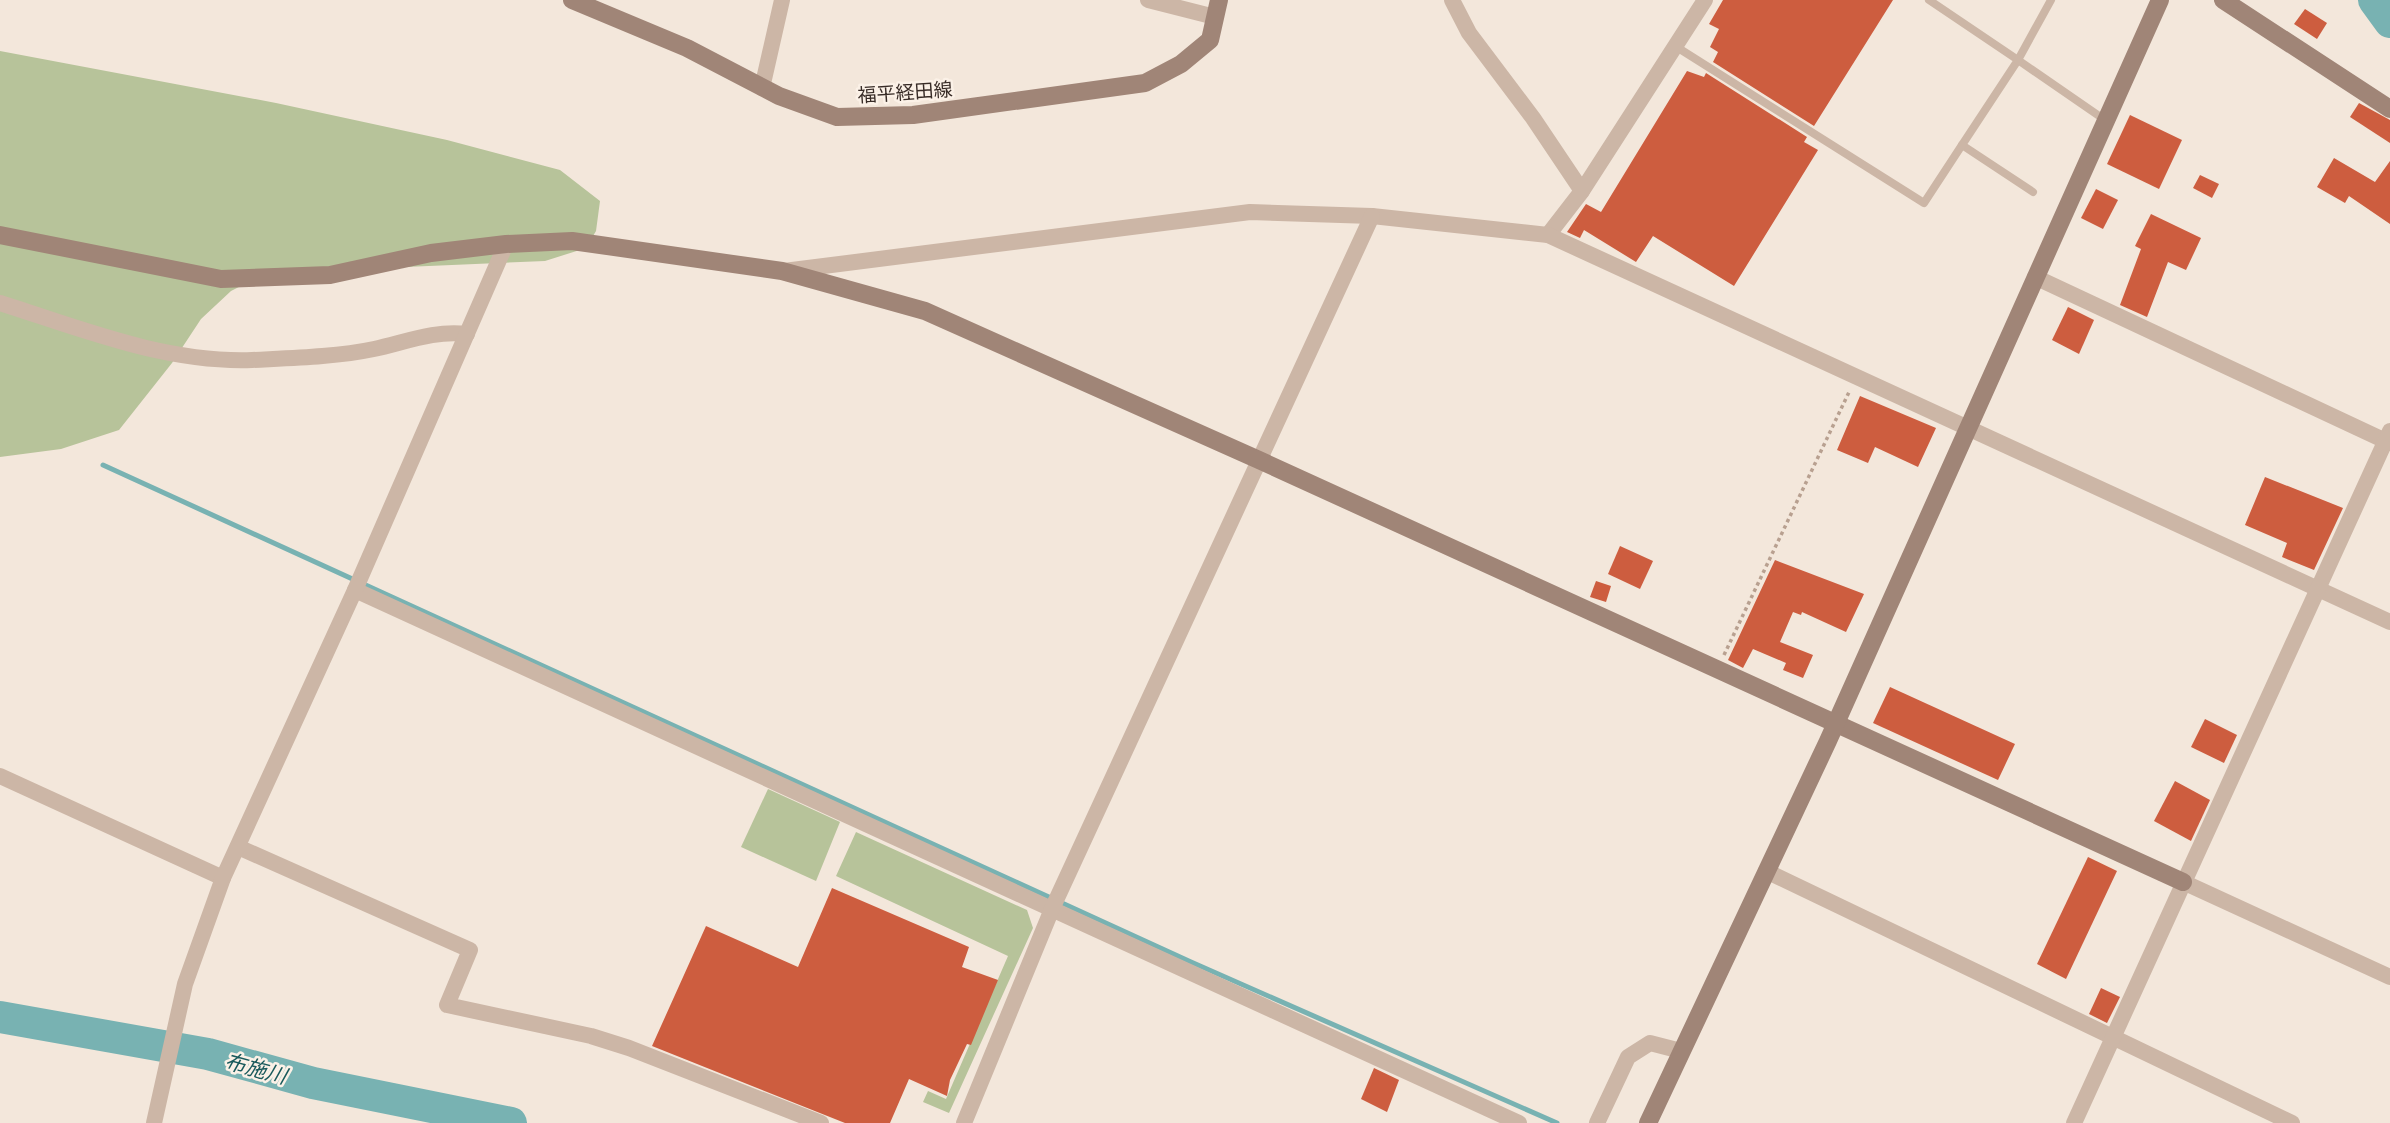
<svg xmlns="http://www.w3.org/2000/svg" width="2390" height="1123" font-family="'Open Sans','Noto Sans JP',sans-serif">
<style>
.green{fill:#b7c39a}
.lines{fill:none;stroke-linecap:round;stroke-linejoin:round}
.stream{stroke:#78b2b2;stroke-width:5}
.river{stroke:#78b2b2;stroke-width:32}
.building{fill:#cd5d3f}
.path{stroke:#b8a090;stroke-width:3.5;stroke-dasharray:3.5 3.5;stroke-linecap:butt}
.lane{stroke:#ccb6a6;stroke-width:8}
.street{stroke:#ccb6a6;stroke-width:16}
.secondary{stroke:#a08577;stroke-width:18}
.labels{text-anchor:middle;dominant-baseline:central;stroke-width:5;stroke-linejoin:round;paint-order:stroke}
.street-label{font-size:19px;fill:#382c27;stroke:#fbf1e7}
.water-label{font-size:21px;font-style:italic;fill:#1a5a5c;stroke:#fbf1e7}
</style>
<rect width="100%" height="100%" fill="#f3e7db"/>
<g class="green">
<polygon points="0,51 276,103 447,140 560,170 600,201 596,231 586,248 545,261 266,273 231,291 201,319 172,363 119,430 61,449 0,457"/>
<polygon points="768,789 840,822 816,881 741,847"/>
<polygon points="856,832 1027,910 1033,928 949,1113 923,1102 928,1091 946,1099 1008,956 836,876"/>
</g>
<g class="lines">
<polyline class="stream" points="103,465 1191,962 1557,1123"/>
<g class="river">
<polyline points="2374,0 2390,22"/>
<polyline points="0,1017 208,1054 313,1083 511,1123"/>
</g>
</g>
<g class="building">
<polygon points="1723,0 1893,0 1814,126 1713,62 1718,52 1710,47 1719,29 1709,24"/>
<polygon points="2305,9 2327,23 2317,39 2294,24"/>
<polygon points="1687,71 1704,77 1706,73 1807,137 1804,142 1818,150 1734,286 1653,236 1636,262 1584,230 1580,238 1567,232 1586,204 1601,212"/>
<polygon points="2359,103 2390,120 2390,143 2350,117"/>
<polygon points="2130,115 2182,140 2159,189 2107,164"/>
<polygon points="2334,158 2375,182 2390,161 2390,224 2349,196 2345,203 2317,187"/>
<polygon points="2200,175 2219,184 2212,198 2193,188"/>
<polygon points="2096,189 2118,200 2103,229 2081,218"/>
<polygon points="2151,214 2201,238 2186,270 2168,262 2147,317 2120,305 2141,249 2135,246"/>
<polygon points="2068,307 2094,320 2079,354 2052,340"/>
<polygon points="1860,396 1936,428 1918,467 1875,447 1868,463 1837,450"/>
<polygon points="2265,477 2343,508 2314,570 2282,557 2287,543 2245,525"/>
<polygon points="1620,546 1653,561 1640,589 1608,574"/>
<polygon points="1775,560 1864,594 1846,632 1802,612 1801,615 1793,612 1780,642 1813,655 1803,678 1783,670 1786,663 1753,649 1743,668 1728,660"/>
<polygon points="1596,581 1611,586 1606,602 1590,597"/>
<polygon points="1890,687 2015,744 1998,780 1873,723"/>
<polygon points="2205,719 2237,735 2224,763 2191,747"/>
<polygon points="2175,781 2210,800 2191,841 2154,821"/>
<polygon points="2088,857 2117,871 2066,979 2037,964"/>
<polygon points="832,888 969,947 962,967 998,980 971,1045 967,1044 950,1080 947,1096 909,1079 890,1123 845,1123 652,1046 706,926 798,967"/>
<polygon points="2101,988 2120,997 2107,1023 2089,1014"/>
<polygon points="1374,1068 1399,1080 1387,1112 1361,1099"/>
</g>
<g class="lines">
<polyline class="path" points="1724,655 1850,390"/>
<g class="lane">
<polyline points="1929,0 2018,60 1962,145 2033,192"/>
<polyline points="2051,0 2018,60 2105,120"/>
<polyline points="1675,46 1924,203 1962,145"/>
</g>
<g class="street">
<polyline points="1148,0 1215,17"/>
<polyline points="1452,0 1469,33 1533,118 1582,191"/>
<polyline points="762,88 782,0"/>
<polyline points="1548,235 1582,191 1705,0"/>
<polyline points="784,271 1250,212 1372,216 1548,235 2390,622"/>
<polyline points="2035,277 2390,443"/>
<path d="M 0,303 C 82,329 165,363 252,360 C 292,358 336,357 374,349 C 406,342 434,330 467,334"/>
<polyline points="355,590 1519,1123"/>
<polyline points="0,776 223,878"/>
<polyline points="238,847 470,950 447,1005 591,1036 629,1048 821,1123"/>
<polyline points="1766,871 2292,1123"/>
<polyline points="2183,882 2390,977"/>
<polyline points="154,1123 185,984 223,878 355,590 506,244"/>
<polyline points="964,1123 1052,909 1372,216"/>
<polyline points="1597,1123 1628,1057 1650,1043 1681,1051"/>
<polyline points="2074,1123 2390,431"/>
</g>
<g class="secondary">
<polyline points="572,0 687,48 779,96 837,117 913,115 1145,83 1181,64 1210,40 1219,0"/>
<polyline points="2223,0 2390,109"/>
<polyline points="0,235 221,279 330,275 431,253 506,244 572,241 782,271 925,311 1259,460 2183,882"/>
<polyline points="1648,1123 1828,741 2160,0"/>
</g>
</g>
<g class="labels">
<g class="street-label">
<text transform="translate(905 92) rotate(-4)">福平経田線</text>
</g>
<g class="water-label">
<text transform="translate(256 1068) rotate(15)">布施川</text>
</g>
</g>
</svg>
